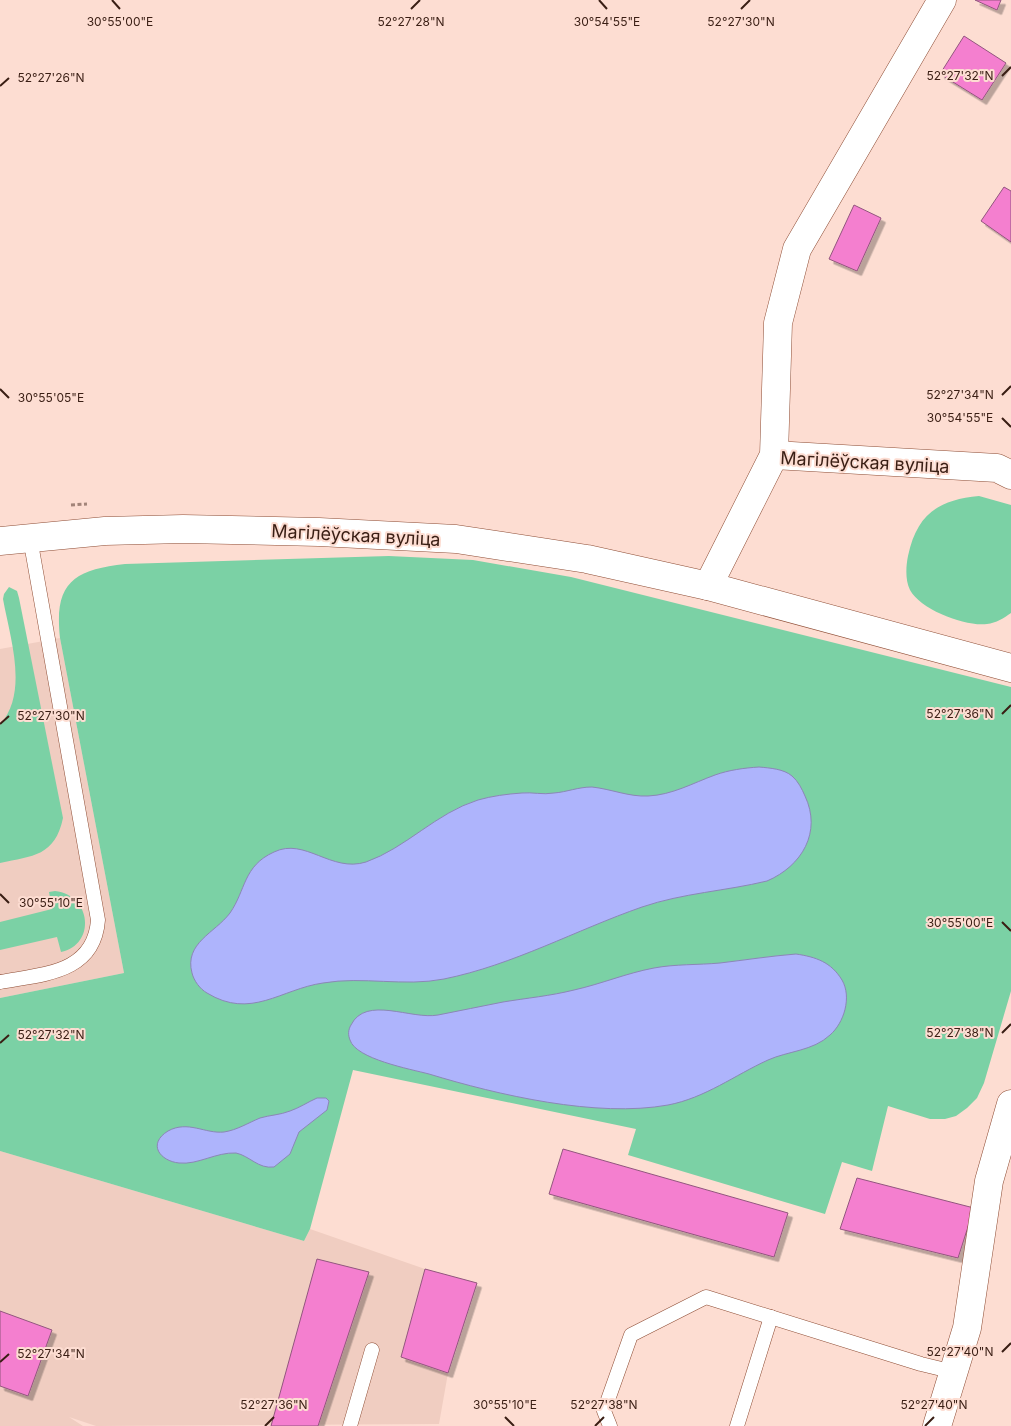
<svg xmlns="http://www.w3.org/2000/svg" width="1011" height="1426" font-family="Inter,sans-serif">
<style>
.built{fill:#f0cdc1}
.green{fill:#7bd1a5}
.water{fill:#aeb4fc;stroke:#8b87b6}
.building{fill:#f47fcf;stroke:#92567e;filter:url(#shadow)}
.lines{fill:none;stroke-linecap:round;stroke-linejoin:round}
.service-casing{stroke:#8e4d35;stroke-width:15}
.minor-casing{stroke:#8e4d35;stroke-width:29}
.tertiary-casing{stroke:#8e4d35;stroke-width:29}
.path{stroke:#a28479;stroke-width:3;stroke-dasharray:4 2.5;stroke-linecap:butt}
.service{stroke:#fff;stroke-width:14}
.minor{stroke:#fff;stroke-width:28}
.tertiary{stroke:#fff;stroke-width:28}
.ticks{fill:none;stroke:#3a1e14;stroke-width:2}
.labels{text-anchor:middle;dominant-baseline:central;stroke-width:4;stroke-linejoin:round;paint-order:stroke}
.street-label{font-size:18px;fill:#3a1e14;stroke:#fdddd2}
.ticks-label{font-size:12px;text-anchor:middle;fill:#3a1e14;stroke:#fdddd2;stroke-width:4;stroke-linejoin:round;paint-order:stroke}
</style>
<defs>
<filter id="shadow"><feDropShadow dx="4.5" dy="4.5" stdDeviation="0" flood-color="#0004"/></filter>
</defs>
<rect width="100%" height="100%" fill="#fdddd2"/>
<g class="built">
<polygon points="60,638 124,973 0,998 0,649"/>
<polygon points="0,1151 304,1241 310,1229 425,1269 477,1283 448,1373 439,1424 96,1426 69,1417 83,1426 0,1426"/>
</g>
<g class="green">
<path d="M 979,496 L 1011,505 L 1011,613 C 1004,618 996,623 987,624 C 966,627 921,610 910,590 C 905,580 906,566 908,556 C 917,514 938,500 979,496 Z"/>
<path d="M 389,556 L 473,560 L 571,577 L 1011,687 L 1011,991 L 984,1083 L 977,1098 L 967,1108 L 956,1116 L 945,1119 L 930,1119 L 888,1106 L 872,1171 L 842,1162 L 825,1214 L 628,1155 L 636,1129 L 353,1070 L 310,1229 L 304,1241 L 0,1151 L 0,998 L 124,973 L 60,638 C 54,583 73,570 125,564 Z"/>
<path d="M 9,587 L 17,591 L 19,598 L 63,818 C 55,856 33,856 0,863 L 0,725 C 29,692 10,638 3,599 L 4,594 Z"/>
<path d="M 55,891 C 92,895 96,945 61,952 L 57,937 L 0,950 L 0,922 L 52,909 L 49,892 Z"/>
</g>
<g class="water">
<path d="M 759,767 C 770,768 784,769 792,776 C 798,781 802,789 805,796 C 822,832 802,866 767,881 C 726,891 683,893 642,907 C 576,930 513,965 444,979 C 404,987 363,976 323,983 C 281,989 251,1020 207,993 C 200,989 194,981 192,973 C 184,943 215,933 230,913 C 246,890 243,866 274,852 C 305,837 331,873 366,862 C 406,848 436,813 478,800 C 492,796 507,794 522,793 C 532,792 543,795 554,793 C 567,792 578,787 592,787 C 611,789 629,797 648,796 C 672,795 693,783 715,775 C 729,770 744,768 759,767 Z"/>
<path d="M 796,954 C 816,957 831,962 842,980 C 852,997 844,1023 830,1035 C 813,1051 788,1051 768,1060 C 735,1075 705,1098 668,1105 C 597,1118 498,1095 429,1074 C 410,1069 356,1059 350,1040 C 348,1035 348,1030 351,1025 C 366,995 411,1020 438,1015 C 460,1011 481,1006 503,1002 C 527,998 550,996 574,990 C 601,984 627,973 654,968 C 675,964 698,965 720,963 C 745,960 771,956 796,954 Z"/>
<path d="M 317,1098 L 326,1098 L 329,1101 L 327,1110 L 299,1132 L 290,1154 L 274,1167 C 258,1169 250,1156 236,1153 C 216,1152 198,1165 179,1163 C 160,1161 147,1144 168,1131 C 188,1120 205,1134 224,1132 C 237,1130 248,1123 260,1118 C 270,1115 280,1115 290,1111 C 299,1108 308,1102 317,1098 Z"/>
</g>
<g class="building">
<polygon points="975,0 1001,0 997,10"/>
<polygon points="964,36 1006,63 982,100 940,74"/>
<polygon points="1004,187 1011,191 1011,242 981,221"/>
<polygon points="854,205 881,218 857,271 829,259"/>
<polygon points="563,1149 788,1213 774,1257 549,1194"/>
<polygon points="857,1178 974,1208 958,1258 840,1229"/>
<polygon points="317,1259 369,1272 318,1426 271,1426"/>
<polygon points="425,1269 477,1283 448,1373 401,1357"/>
<polygon points="0,1311 52,1330 28,1396 0,1386"/>
</g>
<g class="lines">
<defs>
<g id="service">
<path d="M 0,982 C 42,974 94,974 98,920 L 30,538"/>
<polyline points="350,1426 372,1350"/>
<polyline points="610,1426 604,1411 631,1335 706,1297 921,1364 954,1372"/>
<polyline points="737,1426 771,1317"/>
</g>
<g id="minor">
<polyline points="774,455 997,468 1011,475"/>
<polyline points="708,586 774,455 778,323 797,249 942,0"/>
<polyline points="937,1426 967,1328 989,1181 1011,1104"/>
</g>
<polyline id="tertiary" points="0,541 105,531 183,529 319,532 456,539 587,559 708,586 1011,668"/>
</defs>
<use href="#service" class="service-casing"/>
<use href="#minor" class="minor-casing"/>
<use href="#tertiary" class="tertiary-casing"/>
<polyline class="path" points="71,505 87,504"/>
<use href="#service" class="service"/>
<use href="#minor" class="minor"/>
<use href="#tertiary" class="tertiary"/>
</g>
<path class="ticks" d="M 112,0 L 120,9M 599,0 L 607,9M 411,9 L 420,0M 741,9 L 750,0M 1002,76 L 1011,67M 0,86 L 9,78M 0,389 L 9,398M 1002,395 L 1011,386M 1002,418 L 1011,427M 1002,714 L 1011,705M 0,724 L 9,716M 0,894 L 9,903M 1002,922 L 1011,931M 1002,1033 L 1011,1024M 0,1043 L 9,1035M 1002,1352 L 1011,1343M 0,1362 L 9,1354M 505,1417 L 514,1426M 265,1426 L 274,1417M 595,1426 L 604,1417M 925,1426 L 934,1417"/>
<g class="labels">
<g class="street-label">
<text transform="translate(865 462) rotate(3)">Магілёўская вуліца</text>
<text transform="translate(356 535) rotate(3)">Магілёўская вуліца</text>
</g>
</g>
<g class="ticks-label">
<text x="411" y="26">52°27'28"N</text>
<text x="741" y="26">52°27'30"N</text>
<text x="120" y="26">30°55'00"E</text>
<text x="607" y="26">30°54'55"E</text>
<text x="960" y="80">52°27'32"N</text>
<text x="51" y="82">52°27'26"N</text>
<text x="960" y="399">52°27'34"N</text>
<text x="51" y="402">30°55'05"E</text>
<text x="960" y="422">30°54'55"E</text>
<text x="960" y="718">52°27'36"N</text>
<text x="51" y="720">52°27'30"N</text>
<text x="51" y="907">30°55'10"E</text>
<text x="960" y="927">30°55'00"E</text>
<text x="960" y="1037">52°27'38"N</text>
<text x="51" y="1039">52°27'32"N</text>
<text x="960" y="1356">52°27'40"N</text>
<text x="51" y="1358">52°27'34"N</text>
<text x="505" y="1409">30°55'10"E</text>
<text x="274" y="1409">52°27'36"N</text>
<text x="604" y="1409">52°27'38"N</text>
<text x="934" y="1409">52°27'40"N</text>
</g>
</svg>
